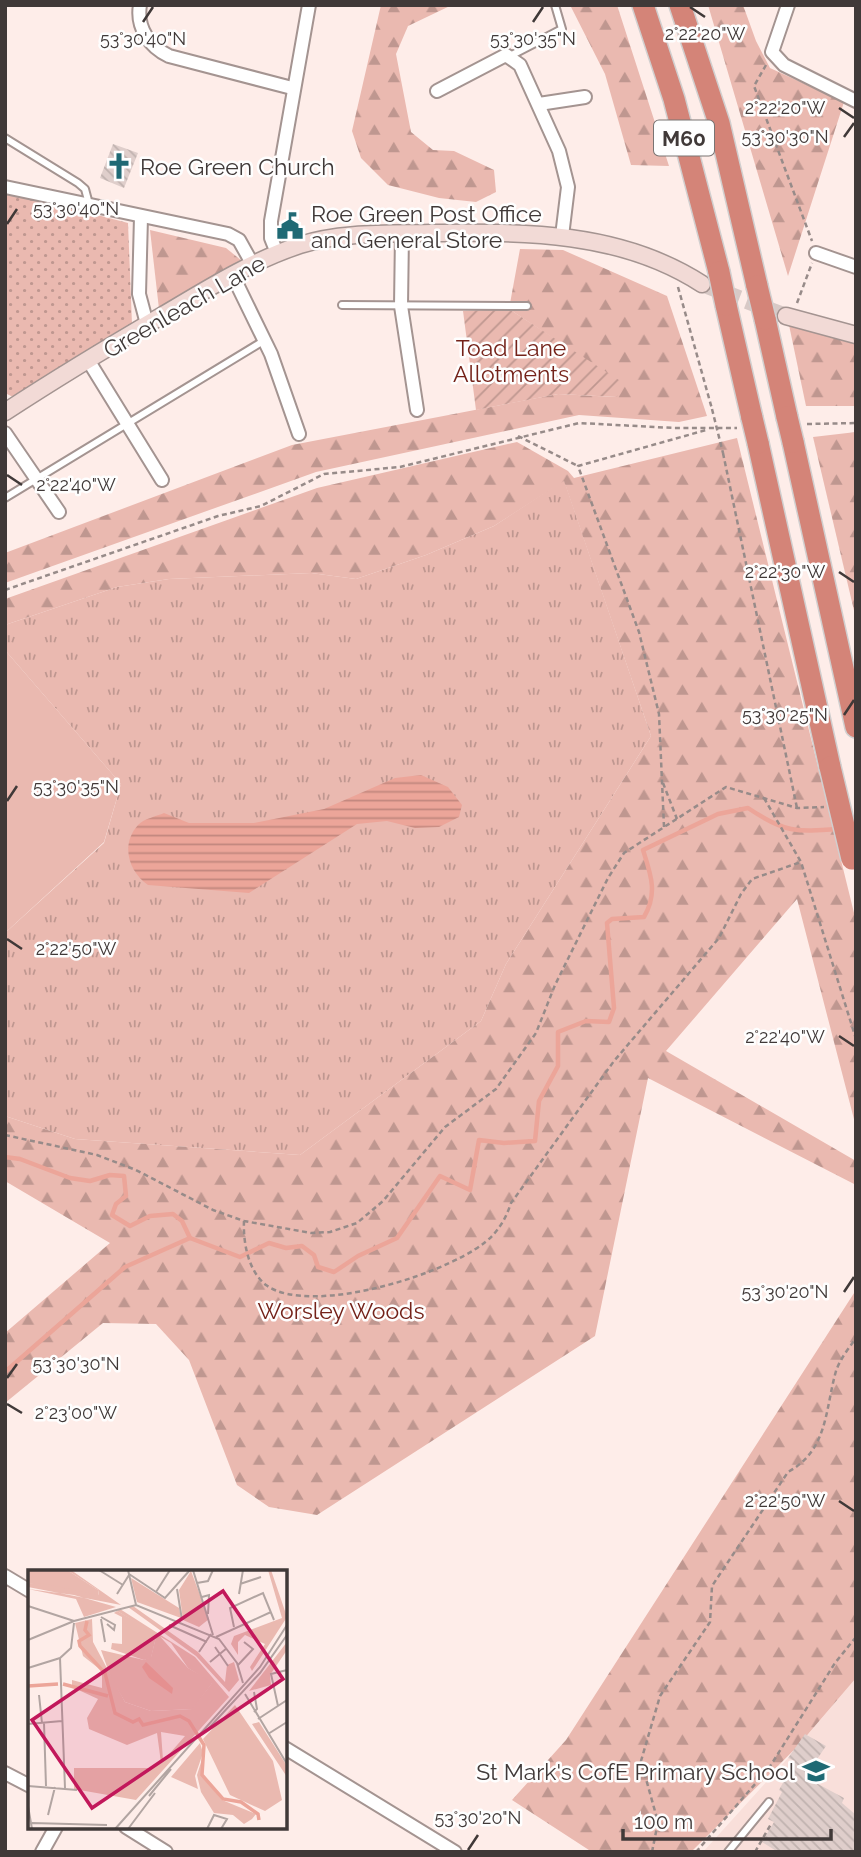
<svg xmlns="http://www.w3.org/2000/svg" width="861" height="1857" font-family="Raleway,sans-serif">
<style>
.built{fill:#f9dfda}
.grass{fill:url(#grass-tufts)}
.forest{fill:url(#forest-firs)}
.park{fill:url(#park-dots)}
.garden{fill:url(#garden-furrows)}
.pitch{fill:#eab9b0}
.water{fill:url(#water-rules)}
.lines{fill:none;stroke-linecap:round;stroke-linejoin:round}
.stream{stroke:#eca599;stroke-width:4.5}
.building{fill:url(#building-back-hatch)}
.secondary-tunnel{stroke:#d8c9c6;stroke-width:16;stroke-dasharray:16 8;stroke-linecap:butt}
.lane-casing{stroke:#a49491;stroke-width:10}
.street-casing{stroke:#a49491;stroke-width:16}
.secondary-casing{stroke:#a49491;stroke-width:19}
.highway-casing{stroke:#d1cfcf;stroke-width:24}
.path{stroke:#978b89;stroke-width:2.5;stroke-dasharray:5 3.5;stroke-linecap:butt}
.lane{stroke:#fff;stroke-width:6}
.street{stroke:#fff;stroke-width:12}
.secondary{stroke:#f2dad6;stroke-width:16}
.highway{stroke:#d48478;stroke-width:21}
.highway-bridge-casing{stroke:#d1cfcf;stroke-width:24;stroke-linecap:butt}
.path-bridge{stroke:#978b89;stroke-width:2.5;stroke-dasharray:5 3.5;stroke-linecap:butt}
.highway-bridge{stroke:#d48478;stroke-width:21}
.ticks{fill:none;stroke:#403938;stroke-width:2.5}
.labels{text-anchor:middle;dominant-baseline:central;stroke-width:5;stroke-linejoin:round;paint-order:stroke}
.shield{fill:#fefefe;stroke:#797473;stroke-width:2}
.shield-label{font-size:21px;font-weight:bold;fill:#403938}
.poi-label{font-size:23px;fill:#403938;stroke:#fefefe;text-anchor:start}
.street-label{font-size:23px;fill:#403938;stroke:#fefefe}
.park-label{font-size:23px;fill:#742219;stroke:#fefefe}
.inset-river{fill:none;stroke:#eca599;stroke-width:3.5}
.inset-road{fill:none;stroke:#b2a5a2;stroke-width:2}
.view{fill:#c2185b;fill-opacity:0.15;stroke:#c2185b;stroke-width:3.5}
.inset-edge{fill:none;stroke:#403938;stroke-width:3.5}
.ticks-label{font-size:18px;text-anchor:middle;fill:#403938;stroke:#fefefe;stroke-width:5;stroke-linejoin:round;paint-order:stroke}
</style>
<defs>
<pattern id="grass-tufts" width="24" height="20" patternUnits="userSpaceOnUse" patternTransform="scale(1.75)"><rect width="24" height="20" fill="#eab9b0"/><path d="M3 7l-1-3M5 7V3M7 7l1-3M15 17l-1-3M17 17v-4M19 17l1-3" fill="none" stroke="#bf9790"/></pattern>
<pattern id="forest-firs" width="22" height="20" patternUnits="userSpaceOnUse" patternTransform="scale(1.75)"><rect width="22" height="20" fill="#eab9b0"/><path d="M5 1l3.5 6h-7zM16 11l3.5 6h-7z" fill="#bf9790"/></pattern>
<pattern id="park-dots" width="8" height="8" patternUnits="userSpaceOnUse" patternTransform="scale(1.75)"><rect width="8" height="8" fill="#eab9b0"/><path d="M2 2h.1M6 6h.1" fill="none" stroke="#bf9790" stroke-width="1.8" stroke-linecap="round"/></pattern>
<pattern id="garden-furrows" width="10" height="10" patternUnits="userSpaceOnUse" patternTransform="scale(1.75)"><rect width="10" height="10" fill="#eab9b0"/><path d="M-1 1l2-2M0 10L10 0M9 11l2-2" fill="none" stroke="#bf9790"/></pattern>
<pattern id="water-rules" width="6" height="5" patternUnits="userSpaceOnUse" patternTransform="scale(1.75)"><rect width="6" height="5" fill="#eca599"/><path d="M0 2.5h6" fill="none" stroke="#c1877e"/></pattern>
<pattern id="building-back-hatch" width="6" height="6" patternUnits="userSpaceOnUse" patternTransform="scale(1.75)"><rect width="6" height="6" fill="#dfcecb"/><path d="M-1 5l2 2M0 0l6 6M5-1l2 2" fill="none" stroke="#c0b2af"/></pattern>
</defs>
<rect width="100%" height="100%" fill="#feede9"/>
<polygon class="built" points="856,1678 856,1852 703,1852 788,1758"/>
<polygon class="grass" points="564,480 651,736 506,964 481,1021 300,1155 75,1139 5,1116 5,933 104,843 121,784 5,650 5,625 117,587 169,579 311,573 356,579 426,555 494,526"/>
<g class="forest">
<polygon points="381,5 452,5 408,26 396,54 411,132 433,150 454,151 494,170 496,192 476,202 439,198 388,185 361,158 352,131"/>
<polygon points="570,5 617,5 669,166 631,165 605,74"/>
<polygon points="708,5 743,5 756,41 770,68 844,102 788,276"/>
<polygon points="150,230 226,248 242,261 159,309"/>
<polygon points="520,249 563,250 667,296 707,416 679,422 579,415 316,472 5,583 5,553 292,445 558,394 616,397 556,340 509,309"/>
<polygon points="789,325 856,344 856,406 806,406"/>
<polygon points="856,432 856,619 813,437"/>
<polygon points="737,438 856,921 856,1127 797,899 666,1051 856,1161 856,1185 648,1078 595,1336 317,1515 269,1507 237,1485 189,1360 156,1324 103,1323 5,1403 5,1333 110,1243 5,1181 5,1116 75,1139 300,1155 481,1021 506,964 651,736 564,481 494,526 426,555 356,579 311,573 169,579 117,587 5,625 5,599 317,488 517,442 568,471 574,478"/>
<polygon points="856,1290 856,1678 797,1747 691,1852 592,1852 512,1800 566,1740"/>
</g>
<polygon class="park" points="5,191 128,223 132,324 15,398 5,393"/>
<polygon class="garden" points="509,309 622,382 617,397 558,394 476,410 463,311"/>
<polygon class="pitch" points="5,650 121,784 104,842 5,933"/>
<path class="water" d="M 421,775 L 448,787 L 462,805 L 459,817 L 439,827 L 415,828 L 387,821 L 357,824 L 249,893 L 148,885 C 129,872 120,845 138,825 C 143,819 157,816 164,813 L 189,823 L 254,823 L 324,809 L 395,778 Z"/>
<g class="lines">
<g class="stream">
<path d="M 5,1157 L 20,1159 L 70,1178 L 90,1181 L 110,1175 L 124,1176 L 126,1196 L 116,1204 L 112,1215 L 130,1226 L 150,1216 L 173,1214 L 182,1221 L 190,1238 L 240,1257 L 269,1243 L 286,1248 L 302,1246 L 314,1255 L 318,1267 L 334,1272 L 358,1256 L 397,1238 L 440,1176 L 470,1190 L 479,1140 L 504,1143 L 535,1141 L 539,1101 L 558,1066 L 558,1032 L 586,1021 L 609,1022 L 614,1008 L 607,923 L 612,919 L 644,917 C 658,893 651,875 643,850 L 718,814 L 748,808 C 785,833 796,832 840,829"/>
<polyline points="5,1372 125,1267 190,1238"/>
</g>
</g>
<g class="building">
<polygon points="113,144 138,153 124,188 100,178"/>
<polygon points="805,1734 826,1746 805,1777 844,1798 842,1803 856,1815 856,1852 778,1852 762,1842 774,1822 768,1819 782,1792 779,1790 795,1761 788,1758"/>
</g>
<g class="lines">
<polyline class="secondary-tunnel" points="702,284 786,316"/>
<defs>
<g id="lane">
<polyline points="510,56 562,29 555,5"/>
<polyline points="5,138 78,183 85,189 89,204"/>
<polyline points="342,305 527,306"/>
<polyline points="5,498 265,340"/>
<polyline points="728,1852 769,1802"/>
</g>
<g id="street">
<path d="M 140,5 C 136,28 150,47 169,56 L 292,88"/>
<polyline points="788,5 772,52 784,65 856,101"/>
<polyline points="437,91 506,55 520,65 559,151 568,187 562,236"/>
<polyline points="539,104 585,97"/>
<polyline points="5,187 228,234 239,240 253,265"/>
<polyline points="141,217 139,294 147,324"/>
<polyline points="402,234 401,306 417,410"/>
<polyline points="277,253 271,238 271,221 309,5"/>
<polyline points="816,253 856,267"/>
<polyline points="232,274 271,354 299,434"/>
<polyline points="88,360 162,480"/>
<polyline points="5,433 59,512"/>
<polyline points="5,1576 30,1591"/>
<polyline points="285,1748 455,1852"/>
<polyline points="5,1773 30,1786"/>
<polyline points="126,1827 166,1852"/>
<polyline points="42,1852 56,1827"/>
</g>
<g id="secondary">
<polyline points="786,316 856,335"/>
<path d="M 5,412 C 57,378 110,346 163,315 C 207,289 251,261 300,245 C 341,232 388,234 431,233 C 525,232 620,231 702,284"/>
</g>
<g id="highway">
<polyline points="643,5 674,99 719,272"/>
<polyline points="680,5 719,123 757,286"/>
<polyline points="726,305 752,418"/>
<polyline points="765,319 787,417"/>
<polyline points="793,442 856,727"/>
<polyline points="758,443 830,767"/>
</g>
</defs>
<use href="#lane" class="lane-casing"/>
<use href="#street" class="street-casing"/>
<use href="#secondary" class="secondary-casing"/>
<use href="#highway" class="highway-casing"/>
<g class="path">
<polyline points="766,65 754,86 812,241"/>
<polyline points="678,287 712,409"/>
<polyline points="797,303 812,263"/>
<polyline points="807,424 856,423"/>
<polyline points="518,436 578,466"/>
<polyline points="723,453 797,808"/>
<polyline points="5,590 218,516 261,506 324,474 400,467 579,423 674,428 737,428"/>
<polyline points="663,783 677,819"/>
<polyline points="764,798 801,862 856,1039"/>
<polyline points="664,827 659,714 639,632 578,466 706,430"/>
<polyline points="5,1135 97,1155 136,1170 213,1210 244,1221 311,1233 330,1232 357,1223 383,1201 445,1127 496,1089 536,1033 555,985 608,878 624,853 726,787 797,808 824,807"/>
<path d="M 244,1221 C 243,1242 248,1271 266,1285 C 310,1318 459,1272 493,1235 C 502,1225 507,1215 511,1203 L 614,1061 L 719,938 L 741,894 L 752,879 L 801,862"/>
<path d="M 652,1852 L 658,1822 L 641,1761 L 660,1696 L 710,1622 L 712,1586 L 788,1472 C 828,1450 825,1410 836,1371 C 840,1359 849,1348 856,1338"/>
<polyline points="696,1852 769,1768 835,1663 856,1637"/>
<polyline points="755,1852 771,1824"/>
</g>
<use href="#lane" class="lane"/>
<use href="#street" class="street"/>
<use href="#secondary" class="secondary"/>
<use href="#highway" class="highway"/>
<defs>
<g id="highway-bridge">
<polyline points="719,272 726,305"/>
<polyline points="757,286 765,319"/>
<polyline points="787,417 793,442"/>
<polyline points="752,418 758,443"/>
<polyline points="830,767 852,859"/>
</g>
</defs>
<use href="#highway-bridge" class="highway-bridge-casing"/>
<polyline class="path-bridge" points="712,409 723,453"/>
<use href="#highway-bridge" class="highway-bridge"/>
</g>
<path class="ticks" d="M 690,7 L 705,17M 143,22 L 153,7M 533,22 L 543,7M 839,108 L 854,118M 844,137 L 854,123M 7,224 L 17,209M 7,475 L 22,485M 839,572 L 854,582M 844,715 L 854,700M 7,801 L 17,786M 7,939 L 22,949M 839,1036 L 854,1046M 844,1292 L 854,1277M 7,1378 L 17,1364M 7,1404 L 22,1413M 839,1501 L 854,1511M 468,1850 L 478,1835"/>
<defs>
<symbol id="church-bare" viewBox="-9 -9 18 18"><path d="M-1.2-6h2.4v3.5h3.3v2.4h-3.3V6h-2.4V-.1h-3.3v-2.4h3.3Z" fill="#1f6974" stroke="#fefefe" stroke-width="2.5" paint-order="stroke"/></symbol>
<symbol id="civic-bare" viewBox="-9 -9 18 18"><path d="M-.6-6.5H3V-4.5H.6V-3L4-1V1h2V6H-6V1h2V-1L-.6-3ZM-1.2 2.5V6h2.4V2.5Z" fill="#1f6974" stroke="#fefefe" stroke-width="2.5" paint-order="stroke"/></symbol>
<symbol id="school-bare" viewBox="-9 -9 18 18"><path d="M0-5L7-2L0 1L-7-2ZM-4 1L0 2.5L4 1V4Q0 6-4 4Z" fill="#1f6974" stroke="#fefefe" stroke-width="2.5" paint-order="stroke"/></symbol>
</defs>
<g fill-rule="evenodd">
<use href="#church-bare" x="100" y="147" width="38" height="38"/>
<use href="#civic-bare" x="271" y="207" width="38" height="38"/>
<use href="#school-bare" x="797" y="1752" width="38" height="38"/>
</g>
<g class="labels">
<rect class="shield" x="654" y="120.5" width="60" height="35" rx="5"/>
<g class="shield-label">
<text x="684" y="138">M60</text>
</g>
<g class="poi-label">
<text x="140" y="166">Roe Green Church</text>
<text x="311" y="213">Roe Green Post Office<tspan x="311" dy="26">and General Store</tspan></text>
<text x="795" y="1771" text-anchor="end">St Mark's CofE Primary School</text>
</g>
<g class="street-label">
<text transform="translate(184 306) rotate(-30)">Greenleach Lane</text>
</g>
<g class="park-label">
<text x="511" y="347">Toad Lane<tspan x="511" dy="26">Allotments</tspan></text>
<text x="341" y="1310">Worsley Woods</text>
</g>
</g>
<g transform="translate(28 1570)">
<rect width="259" height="259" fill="#feede9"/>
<path d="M 0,0 L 39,0 L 70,20 L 71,26 L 0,13 ZM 129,63 L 160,98 L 185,112 L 165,139 L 123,141 L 97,132 L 83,108 L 73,80 L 116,90 L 123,87 Z" fill="#eab9b0"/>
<path d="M 39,0 L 43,0 L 93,35 L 0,17 L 0,13 L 17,14 L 71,25 L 70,20 ZM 240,0 L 243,0 L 259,47 L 224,101 L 222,97 L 237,74 L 217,65 L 210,72 L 210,85 L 203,74 L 206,66 L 254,48 ZM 0,19 L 46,25 L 88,37 L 56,47 L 48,29 ZM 105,36 L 170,82 L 197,112 L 199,95 L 206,92 L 211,110 L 201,122 L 168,86 L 100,37 ZM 92,39 L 167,87 L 201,127 L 108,230 L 46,219 L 46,198 L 125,198 L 133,193 L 129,163 L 99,175 L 61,159 L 59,148 L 70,129 L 44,117 L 44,110 L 74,118 L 74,101 L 55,86 L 47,53 L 64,49 L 65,72 L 97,132 L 123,141 L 164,139 L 184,113 L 160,98 L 143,73 L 89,41 ZM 133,162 L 157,166 L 136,190 L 135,190 ZM 259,72 L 259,80 L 242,105 L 243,115 L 221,121 ZM 207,135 L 245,191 L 254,230 L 237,241 L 202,225 L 175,169 ZM 231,152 L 259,196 L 259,207 L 224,154 ZM 172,173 L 175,183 L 167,206 L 170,219 L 143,207 ZM 175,186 L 173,205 L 194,230 L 228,244 L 224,249 L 216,254 L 205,245 L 186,243 L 173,222 L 169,205 Z" fill="#eab9b0" fill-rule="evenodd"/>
<path d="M 163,1 L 181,49 L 171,57 L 155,50 L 151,20 ZM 103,8 L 151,38 L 153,48 L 109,32 Z" fill="#eab9b0"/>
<path d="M 89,41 L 129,63 L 123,88 L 116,90 L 83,79 L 84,73 L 94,74 L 94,47 L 86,43 Z" fill="#eab9b0"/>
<path d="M 118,92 L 145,118 L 144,124 L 121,108 L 114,97 Z" fill="#eca599"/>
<path class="inset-river" d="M 59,51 L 57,60 L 61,65 L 51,71 L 52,76 L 77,103 L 87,143 L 105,152 L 111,149 L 115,155 L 152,146 L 161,151 L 176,175 L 174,205 L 195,229 L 213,232 L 230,244 L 231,250M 35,114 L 80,126M 0,116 L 30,114"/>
<path class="inset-road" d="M 71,0 L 95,15M 100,0 L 108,35M 165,0 L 185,65M 101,4 L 137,28 L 162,0M 169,13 L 180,11 L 185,0M 212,14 L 233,7M 149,19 L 154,50M 128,22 L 142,0M 89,24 L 101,5M 211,24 L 215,0M 174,27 L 181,25 L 180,44M 0,36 L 46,51M 73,47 L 87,55 L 86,60 L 79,54M 73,49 L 77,72M 141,55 L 179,72M 206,57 L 202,38 L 235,23 L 246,50M 188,67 L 243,42M 0,70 L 46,51 L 108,35 L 191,69 L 209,93 L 215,113M 187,77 L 200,96M 171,82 L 183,64M 32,88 L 37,218M 182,92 L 199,78M 210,95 L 225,79 L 216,72M 0,98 L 32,88 L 43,78 L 46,53M 217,124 L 259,194M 11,125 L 14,153M 250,136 L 243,104 L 259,100M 226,142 L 229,139 L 226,122M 230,149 L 259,130M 16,153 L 18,216M 0,154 L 34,151M 179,160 L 232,103 L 259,65M 240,164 L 259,152M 0,216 L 49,220M 121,226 L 143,199M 0,236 L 4,259M 20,245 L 27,217M 4,253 L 79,255M 87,259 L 232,97 L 259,55M 100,259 L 127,223M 179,259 L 186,245 L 199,249 L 193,259"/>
<path class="view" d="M 195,21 L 255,109 L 64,238 L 4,150 Z"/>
<rect width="259" height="259" class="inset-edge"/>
</g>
<g class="ticks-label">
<text x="705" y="40">2°22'20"W</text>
<text x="143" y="45">53°30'40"N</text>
<text x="533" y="45">53°30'35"N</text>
<text x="785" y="114">2°22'20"W</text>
<text x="785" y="143">53°30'30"N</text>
<text x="76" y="215">53°30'40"N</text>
<text x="76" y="491">2°22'40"W</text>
<text x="785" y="578">2°22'30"W</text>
<text x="785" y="721">53°30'25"N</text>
<text x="76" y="793">53°30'35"N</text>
<text x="76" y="955">2°22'50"W</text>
<text x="785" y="1043">2°22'40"W</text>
<text x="785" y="1298">53°30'20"N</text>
<text x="76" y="1370">53°30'30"N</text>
<text x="76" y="1419">2°23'00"W</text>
<text x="785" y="1507">2°22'50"W</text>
<text x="478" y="1824">53°30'20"N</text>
</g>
<rect width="861" height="1857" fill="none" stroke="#403938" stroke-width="14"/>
<path d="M623 1829v10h208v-10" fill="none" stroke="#403938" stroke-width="3.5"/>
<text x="634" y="1829" font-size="21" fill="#403938" stroke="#fefefe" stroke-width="5" paint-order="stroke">100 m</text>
</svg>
